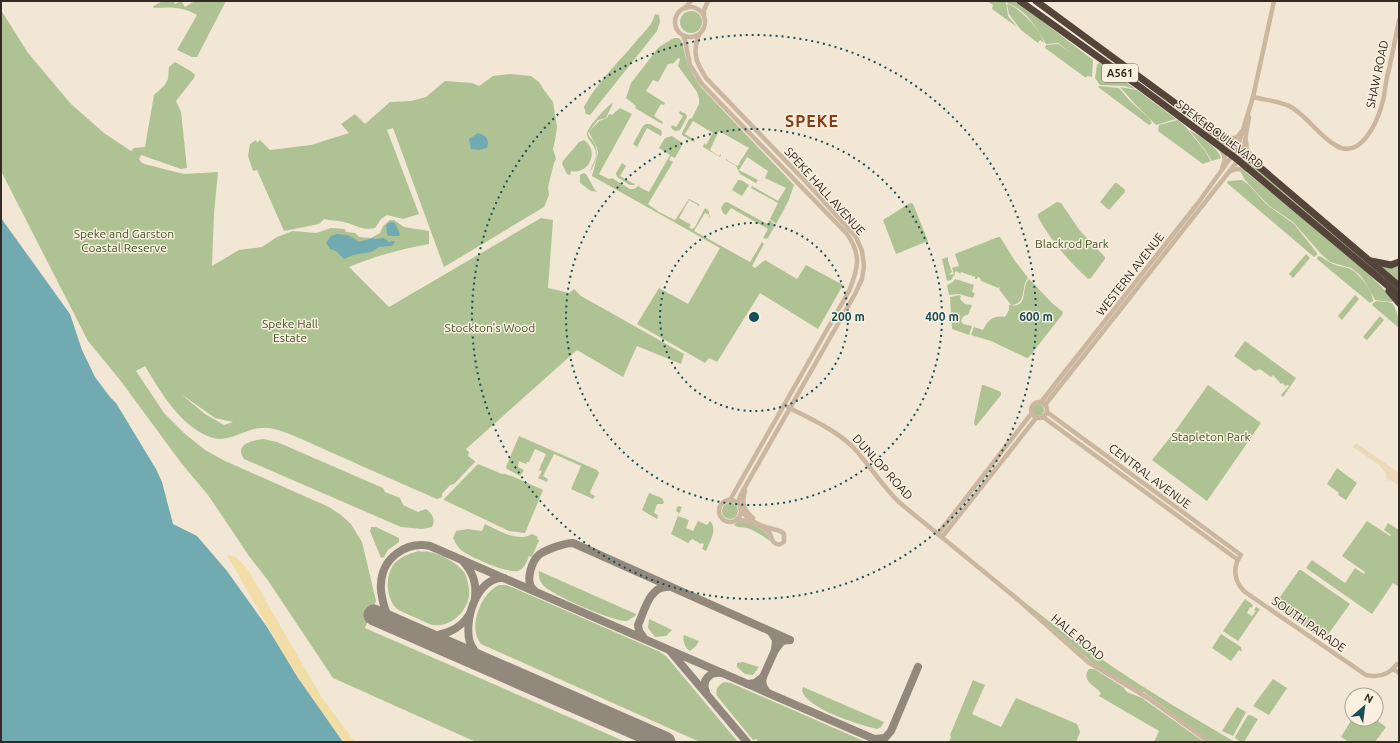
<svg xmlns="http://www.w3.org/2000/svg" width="1400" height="743" font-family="Ubuntu,sans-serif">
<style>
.green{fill:#afc293;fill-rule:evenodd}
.sand{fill:#f2dda6}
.plaza{fill:#ecd9b9}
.water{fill:#71aab1}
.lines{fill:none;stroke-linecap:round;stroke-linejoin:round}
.taxiway{stroke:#93887c;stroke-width:8}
.runway{stroke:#93887c;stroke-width:21}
.minor{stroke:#cbb69f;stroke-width:4.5}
.highway{stroke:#55443a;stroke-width:7}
.ring{fill:none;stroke:#164f58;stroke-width:2;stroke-dasharray:2 4}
.labels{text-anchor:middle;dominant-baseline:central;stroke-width:3;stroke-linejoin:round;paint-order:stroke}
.shield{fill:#faf0e0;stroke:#6f655c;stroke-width:1}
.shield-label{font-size:11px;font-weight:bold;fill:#342a23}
.street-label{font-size:12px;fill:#342a23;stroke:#faf0e0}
.park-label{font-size:12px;fill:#405425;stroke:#faf0e0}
.district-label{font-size:16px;font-weight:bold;letter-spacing:1px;fill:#893a16;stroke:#faf0e0}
.centre{fill:#164f58;stroke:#faf0e0;stroke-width:2}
.ring-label{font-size:12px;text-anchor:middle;font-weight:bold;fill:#164f58;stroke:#faf0e0;stroke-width:3;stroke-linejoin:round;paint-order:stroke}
</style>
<rect width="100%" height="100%" fill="#f2e6d4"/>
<g class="green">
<path d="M 163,1 L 173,1 L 175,4 L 181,1 L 185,7 L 195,1 L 226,1 L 197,57 L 192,57 L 177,50 L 197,15 C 184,7 169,7 154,8 L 153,6 Z"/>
<polygon points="987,1 1006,1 1008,16 1017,27 992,9 993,5"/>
<path d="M 1007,1 L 1014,1 L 1025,8 L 1093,60 L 1092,77 L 1087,76 L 1086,78 L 1045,48 L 1046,45 L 1058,44 L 1074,55 L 1058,43 L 1046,44 C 1036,27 1027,10 1007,3 Z"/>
<path d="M 1008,4 C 1021,9 1041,30 1044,43 L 1040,40 L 1038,43 L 1021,30 L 1009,14 L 1007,5 Z"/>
<path d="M 1,10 L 28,53 L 71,104 L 104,133 L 131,151 L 134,148 L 145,147 L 154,95 L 164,86 L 168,79 L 169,67 L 175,62 L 192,72 L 195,75 L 194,78 L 176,101 L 181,112 L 187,168 L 181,169 L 141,155 L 139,159 L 141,162 L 144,164 L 184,174 L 218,172 L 214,213 L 212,266 L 239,250 L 262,247 L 277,237 L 293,231 L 316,233 L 331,228 L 345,229 L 346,232 L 355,233 L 359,237 L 371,238 L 380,233 L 383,226 L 390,220 L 394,220 L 404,227 L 429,231 L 429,244 C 401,249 375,256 349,267 L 389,307 L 541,218 L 553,220 L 548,288 L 569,293 L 574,289 L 581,296 L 684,354 L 681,364 L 637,346 L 623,377 L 577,350 L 466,449 L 469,452 L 468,456 L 475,461 L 475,462 L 454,484 L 450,485 L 442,494 L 442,497 L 437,499 C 400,483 364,467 328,451 C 312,444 285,430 268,428 C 248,425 230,445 210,437 C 179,425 161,392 145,366 L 136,371 L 164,413 L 184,433 L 205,450 L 223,460 L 329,507 L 341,515 L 351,524 L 362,542 L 376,601 L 365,628 L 626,742 L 476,742 L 333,678 L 267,579 L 249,556 L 208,495 L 182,464 L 120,380 L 88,341 L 1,171 ZM 181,394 L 215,418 L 233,422 L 224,425 L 205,414 Z"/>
<circle cx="691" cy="22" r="11"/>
<path d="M 655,14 L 659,15 L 660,22 L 657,31 L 590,115 L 586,114 L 584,107 C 597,82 620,61 638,39 C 645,31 653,24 655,14 Z"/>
<polygon points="674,38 679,38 682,42 688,66 700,86 794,185 788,202 776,224 770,219 778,203 751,188 752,186 778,201 786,188 765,178 768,171 747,157 739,170 758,180 756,183 740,174 736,166 726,160 727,158 727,160 737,166 739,164 741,165 739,163 749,148 719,131 710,150 719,156 721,154 721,155 720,157 703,147 704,143 706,145 713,133 693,121 685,134 695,140 694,142 682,135 682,133 689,119 692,118 699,104 699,98 697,92 678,66 680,59 678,58 674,63 668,64 658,82 653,80 646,91 665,103 664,105 661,104 654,116 663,122 662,124 635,108 636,106 626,98 631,83 659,47"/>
<polygon points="1099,63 1100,63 1135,89 1124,86 1100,85 1095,78 1097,65"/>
<path d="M 510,74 L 531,76 L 539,82 L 544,90 L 553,102 L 557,127 L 555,140 L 553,149 L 556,159 L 554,163 L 548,187 L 549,195 L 544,207 L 444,267 L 393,128 L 387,130 L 419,214 L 403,219 L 387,215 L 381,219 L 375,228 C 362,231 356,225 344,222 C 337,220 331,221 324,219 L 319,224 L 284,231 L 257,170 L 253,171 L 248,156 L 250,144 L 256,140 L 257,143 L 260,140 L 270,150 L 311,145 L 349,133 L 341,124 L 355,114 L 365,124 L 390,102 L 411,101 L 426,97 L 445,81 L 472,83 L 479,86 L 493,76 Z"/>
<polygon points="1099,86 1119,88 1130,101 1149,118 1152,123 1149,125 1098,87"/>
<polygon points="1120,87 1137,90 1176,119 1156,125 1133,102"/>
<path d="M 613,103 L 606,118 L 598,120 L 588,133 C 589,137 591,138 593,141 C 600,152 596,162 590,172 C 591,166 596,161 596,154 C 596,145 587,140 587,134 C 587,127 608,105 613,103 Z"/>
<polygon points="620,108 632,114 599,174 609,179 612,178 630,189 634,189 640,185 639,187 649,192 670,155 659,148 665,138 672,136 681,142 682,145 675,158 671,156 669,160 673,162 648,204 659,212 675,220 689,199 699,204 699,205 697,207 698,205 689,200 679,218 691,225 689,227 692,229 695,227 705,208 709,211 709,218 710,215 705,213 694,231 750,262 762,242 764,244 752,266 755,268 765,260 797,279 806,265 843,285 818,329 760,293 717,362 709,358 705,363 637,324 659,288 688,304 720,248 592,176 598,153 597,148 589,132 599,121 607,118 609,114 612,115"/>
<polygon points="680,111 686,114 687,117 680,130 676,131 673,130 671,127 672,125 676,127 683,116 679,113"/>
<polygon points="1178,120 1187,128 1188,130 1205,151 1211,161 1203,164 1158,131 1159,125"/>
<polygon points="646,124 650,124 661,130 662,133 661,136 647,128 637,147 633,144 643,126"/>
<path d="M 1189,130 C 1197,134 1219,148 1221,158 L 1212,161 L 1205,150 Z"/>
<path d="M 584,140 C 600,151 589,175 571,171 L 570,175 L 567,174 L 562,164 L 563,161 L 579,142 Z"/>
<polygon points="1245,159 1399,289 1399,292 1245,161"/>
<polygon points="622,163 626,166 620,176 634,184 636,182 634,185 630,185 617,177 616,173"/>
<path d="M 1240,171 L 1242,171 L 1247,173 C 1297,214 1351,252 1394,300 L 1392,302 L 1375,300 L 1365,282 L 1360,275 L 1351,268 L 1330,262 L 1322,255 L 1293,222 L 1268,205 L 1245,180 Z"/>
<polygon points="584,173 586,174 595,190 597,192 591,191 580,183 580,175"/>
<polygon points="738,180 741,180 749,185 742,196 732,190"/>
<polygon points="1242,180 1249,185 1267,205 1294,224 1317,253 1317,255 1314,257 1227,183 1228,181"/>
<polygon points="1115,183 1117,183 1125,190 1125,192 1109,210 1100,202"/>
<polygon points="727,202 767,224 770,220 775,225 768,238 766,239 763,238 768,229 731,208 726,215 723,213 721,208 724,203"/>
<path d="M 1057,202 L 1061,203 L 1080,231 L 1105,257 L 1105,259 L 1091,278 L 1088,279 C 1068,260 1051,241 1038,217 L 1038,214 Z"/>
<polygon points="910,203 913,204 928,241 896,254 883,220"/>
<path d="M 998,237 L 1000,237 L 1015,261 L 1028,278 C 1020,287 1028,304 1011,305 L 999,289 L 1000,288 L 999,287 L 998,288 L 981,281 L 980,278 L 978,277 L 977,279 L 975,279 L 975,277 L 961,272 L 960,274 L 957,271 L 955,272 L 955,274 L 951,280 L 947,281 L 942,259 L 948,257 L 948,261 L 952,272 L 948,275 L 954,274 L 952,268 L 959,266 L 955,254 Z"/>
<polygon points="1306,254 1310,258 1293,278 1289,274"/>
<path d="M 1318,256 C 1323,257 1325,260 1329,262 C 1335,266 1343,266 1350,269 C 1359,273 1373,291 1373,301 L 1370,303 L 1317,259 Z"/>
<polygon points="1399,263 1399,284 1380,267"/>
<polygon points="955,279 974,285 972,292 975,293 973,298 959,294 949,295 947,285 953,282"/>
<path d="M 1029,279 L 1052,303 L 1063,312 L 1062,315 L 1029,357 L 1027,358 L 991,341 L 971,335 L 974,327 L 983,330 C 988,320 993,315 1005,317 L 1009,310 L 1009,305 C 1030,309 1020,287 1029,279 Z"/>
<polygon points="959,295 961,296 960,299 965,304 972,305 968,315 966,315 963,317 961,321 963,324 972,326 969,335 952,329 950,297"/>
<polygon points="1355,295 1359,299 1342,320 1338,316"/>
<path d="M 1377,301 C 1381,302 1387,301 1391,303 C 1397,306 1399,322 1399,328 L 1372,305 L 1373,303 Z"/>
<polygon points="1380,316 1384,320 1367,340 1363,337"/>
<polygon points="1245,341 1296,378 1283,397 1281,395 1289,386 1288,385 1285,386 1283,383 1281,384 1273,375 1271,377 1260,369 1255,371 1234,356"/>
<polygon points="982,385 984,385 1001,392 1001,395 977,425 975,426 974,423"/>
<polygon points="1208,385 1261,423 1207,501 1152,460 1176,430"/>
<circle cx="1038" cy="410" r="6"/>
<polygon points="519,436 597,470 599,473 590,492 591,494 595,496 593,499 571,489 581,466 554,454 543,476 548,479 547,482 538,478 542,471 539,470 546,454 535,449 529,462 527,462 526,464 519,461 518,467 524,470 520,476 507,469 506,467"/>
<path d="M 263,439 L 277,442 L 383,488 L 385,492 L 400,498 L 403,505 L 418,512 L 426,509 C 432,514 436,519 432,527 L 422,529 L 401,527 L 244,459 C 234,444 252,441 263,439 Z"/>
<path d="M 478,464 L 502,474 C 506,473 508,476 512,476 L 543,490 L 525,533 L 509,531 L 444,500 L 444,499 Z"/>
<polygon points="1337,468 1357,483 1346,500 1338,495 1339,493 1327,484"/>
<polygon points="649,493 662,498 664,502 663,504 657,504 654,513 658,515 657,519 642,510"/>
<circle cx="730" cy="511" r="8"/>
<path d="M 679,506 L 682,507 L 678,516 L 689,520 L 686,528 L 693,531 L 698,521 L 707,525 L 710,521 C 718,529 710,541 706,551 L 702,549 L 704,544 L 702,543 L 701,544 L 692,539 L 688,543 L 671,534 L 679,513 L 676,511 L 677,507 Z"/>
<path d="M 738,521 C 744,521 762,528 766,533 C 769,535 769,538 770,541 C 763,536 756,531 747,528 C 742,527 738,528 734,525 Z"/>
<polygon points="1367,521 1390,536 1391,535 1384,530 1388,523 1399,530 1399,587 1393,583 1372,614 1306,568 1312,560 1345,583 1355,568 1364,574 1365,572 1342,556"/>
<path d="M 485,524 C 498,530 518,543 532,534 L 538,537 L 537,539 L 539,540 L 532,557 L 529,556 C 527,562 524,569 518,571 C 508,574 467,556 460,549 C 457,546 455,542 453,538 L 456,531 L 468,529 L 482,531 Z"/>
<polygon points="371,527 376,527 399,538 399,542 388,550 384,557 381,558 370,531"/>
<path d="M 418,551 C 422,552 426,551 430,552 C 441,554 457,563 464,572 C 467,577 468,583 469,589 C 470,598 467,605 462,612 C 456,620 444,627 433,625 C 427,624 420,619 414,617 C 408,614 400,612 395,607 C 386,595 385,576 394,564 C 400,557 409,554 418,551 Z"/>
<polygon points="1299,570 1301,570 1350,604 1324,640 1270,603 1275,596 1280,597"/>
<path d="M 539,571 L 636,614 L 635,616 L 627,621 C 614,622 554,596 544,586 C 540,582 538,577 539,571 Z"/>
<path d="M 1001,583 C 1037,613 1074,641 1113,667 C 1153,694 1194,718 1235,742 L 1211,742 L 1144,692 L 1140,692 L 1094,664 Z"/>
<path d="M 499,585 L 506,585 L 514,588 L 658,651 L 666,656 L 738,742 L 700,742 L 481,644 C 467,627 481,593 499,585 Z"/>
<polygon points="1245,599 1253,605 1252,608 1250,607 1247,613 1252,616 1256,611 1254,610 1256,607 1260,609 1238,641 1223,631"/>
<polygon points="649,619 672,630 666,636 655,637 648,628"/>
<polygon points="1221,634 1241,647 1242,652 1239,650 1231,661 1212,648"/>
<path d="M 684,635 L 699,641 L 696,646 L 690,651 C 685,648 682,640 684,635 Z"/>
<polygon points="743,662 759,667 753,675 745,674 737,667 737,663"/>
<path d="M 1089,669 L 1094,669 L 1123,687 L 1127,692 L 1142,698 L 1204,742 L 1154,742 L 1159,731 L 1099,696 L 1101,693 C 1096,686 1080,681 1089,669 Z"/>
<polygon points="1273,679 1287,688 1269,715 1253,706"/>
<polygon points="973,680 985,685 972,714 1001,727 1016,698 1077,724 1080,732 1076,742 949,742 951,737 950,735"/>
<path d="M 724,682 L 731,683 L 866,742 L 759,742 L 756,739 L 753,740 L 717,696 C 715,690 718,685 724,682 Z"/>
<path d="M 803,687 L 884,722 L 881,727 L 877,729 C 859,725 808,709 802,691 Z"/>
<polygon points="1237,707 1246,712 1233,736 1222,731"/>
<polygon points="1248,715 1250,715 1258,719 1244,742 1241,742 1236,739 1235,737"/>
<polygon points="1352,719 1375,719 1386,727 1375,742 1349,742 1341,737"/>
</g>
<polygon class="sand" points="227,555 236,557 248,570 322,698 355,742 344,742 312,700 284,655"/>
<polygon class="plaza" points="1356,443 1399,473 1399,486 1389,479 1387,481 1386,473 1379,465 1353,447"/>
<g class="water">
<path d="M 478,133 C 486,135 490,140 487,148 L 479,150 L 471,149 L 469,139 Z"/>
<polygon points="1,218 70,314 82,350 95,377 110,397 116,403 156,469 162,482 173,524 197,536 227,571 267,627 298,678 343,742 1,742"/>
<polygon points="392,222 395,223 400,234 399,236 389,236 387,235 386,226 388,223"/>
<polygon points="337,234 348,235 359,242 373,238 375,239 384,238 389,242 394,241 395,242 392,246 379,247 371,252 353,255 344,259 336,251 330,249 326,243 331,236"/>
</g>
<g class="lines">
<g class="taxiway">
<path d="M 462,560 C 472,571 477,582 475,598"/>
<path d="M 534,590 C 524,582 532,560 540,554 C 547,549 565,543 573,543 L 790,640"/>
<path d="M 400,626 C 389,620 386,614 383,602 C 382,596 380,590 381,584 C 382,558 406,541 430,546 L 881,742"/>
<polyline points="771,632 776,640 775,650 782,641 789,640"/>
<path d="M 425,637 C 443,635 459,631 469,615"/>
<path d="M 644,638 L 639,631 L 638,625 C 644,612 650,585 668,587"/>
<polyline points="670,651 747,742"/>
<path d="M 495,668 C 485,662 476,656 471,645 C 462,624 476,576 504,578"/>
<polyline points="763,677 775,650"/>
<path d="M 748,684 L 755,683 L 763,677 C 761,683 763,688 768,693"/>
<path d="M 706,692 C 701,680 710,671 722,673"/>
<polyline points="875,739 885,738 891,731 918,667"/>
</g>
<polyline class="runway" points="374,615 665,742"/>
<g class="minor">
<circle cx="690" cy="22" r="15"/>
<polyline points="685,8 691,1"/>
<polyline points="704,15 704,10 708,1"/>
<path d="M 683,35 L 685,40 L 690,65 L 702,84 L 847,234 C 862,255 858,269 849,291 L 730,500"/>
<path d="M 699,35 C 692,53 696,62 706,78 L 806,182 L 856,237 L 862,251 L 864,266 L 862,279 L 855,294 L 741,494 L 738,503"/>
<path d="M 1253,97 C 1265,100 1280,101 1291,107 C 1308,117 1318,135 1335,145 C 1360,161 1377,123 1382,104 C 1385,95 1385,86 1387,77 C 1392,58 1395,39 1399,20"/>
<polyline points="1207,127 1209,133 1232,150 1235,155"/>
<path d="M 1218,130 C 1226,136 1235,144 1241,132"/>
<polyline points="1246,141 1247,150 1253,159"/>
<path d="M 1222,151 C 1226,156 1225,161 1222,168"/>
<polyline points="1231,171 1236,169 1249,170"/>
<circle cx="1039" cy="410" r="8"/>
<polyline points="1041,402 1198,203 1237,149 1253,97 1274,1"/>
<polyline points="1045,405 1236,163 1243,153 1249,117"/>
<path d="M 788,407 C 810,419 834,429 852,446 C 869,464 882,486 900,503 L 1016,598 L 1088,662 L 1148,698 L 1209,742"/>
<path d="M 1047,412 L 1241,555 C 1232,567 1234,582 1245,592 L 1366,675 C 1379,678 1389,675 1397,664 L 1399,665"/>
<polyline points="1043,417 1238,560"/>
<path d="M 745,491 C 741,503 744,511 753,518"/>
<circle cx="730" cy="511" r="11"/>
<path d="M 737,519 C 744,520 765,527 769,532 C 772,536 771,541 775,543 C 778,546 781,544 784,542 L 784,534 C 781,530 778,531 773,529 C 762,527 747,520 741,510"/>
<polyline points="938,534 1031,414"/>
<polyline points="942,537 1036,418"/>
<polyline points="1393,669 1399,673"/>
</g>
<g class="highway">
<polyline points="1020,1 1140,87 1238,160 1399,295"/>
<polyline points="1036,1 1243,153 1399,286"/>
<polyline points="1371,261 1391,265 1399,262"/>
<polyline points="1389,291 1399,303"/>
</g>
</g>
<g class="ring">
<circle cx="754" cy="317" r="94"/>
<circle cx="754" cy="317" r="188"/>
<circle cx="754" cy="317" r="282"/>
</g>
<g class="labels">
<rect class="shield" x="1102" y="64" width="36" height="18" rx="3"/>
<g class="shield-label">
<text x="1120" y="73">A561</text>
</g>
<g class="street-label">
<text transform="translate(1377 74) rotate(-78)">SHAW ROAD</text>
<text transform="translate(1220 134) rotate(37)">SPEKE BOULEVARD</text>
<text transform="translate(825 191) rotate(48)">SPEKE HALL AVENUE</text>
<text transform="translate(1130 274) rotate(-52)">WESTERN AVENUE</text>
<text transform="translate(883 467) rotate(48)">DUNLOP ROAD</text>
<text transform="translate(1150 476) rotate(37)">CENTRAL AVENUE</text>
<text transform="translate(1309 624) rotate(35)">SOUTH PARADE</text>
<text transform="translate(1078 637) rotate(40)">HALE ROAD</text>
</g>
<g class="park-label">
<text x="124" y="233">Speke and Garston<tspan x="124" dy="14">Coastal Reserve</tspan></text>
<text x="1072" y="243">Blackrod Park</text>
<text x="290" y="323">Speke Hall<tspan x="290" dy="14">Estate</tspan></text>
<text x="490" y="327">Stockton's Wood</text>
<text x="1211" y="436">Stapleton Park</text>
</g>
<g class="district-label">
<text x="812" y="121">SPEKE</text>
</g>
</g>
<circle cx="754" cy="317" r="6" class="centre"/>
<g class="ring-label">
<text x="848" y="321">200 m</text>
<text x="942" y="321">400 m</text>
<text x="1036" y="321">600 m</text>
</g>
<rect width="1400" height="743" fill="none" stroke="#342a23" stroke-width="4"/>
<g transform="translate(1364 707) rotate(28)"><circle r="19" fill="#faf0e0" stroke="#aba194"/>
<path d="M0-3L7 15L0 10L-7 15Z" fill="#164f58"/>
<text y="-6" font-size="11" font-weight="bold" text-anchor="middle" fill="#342a23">N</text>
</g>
</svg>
